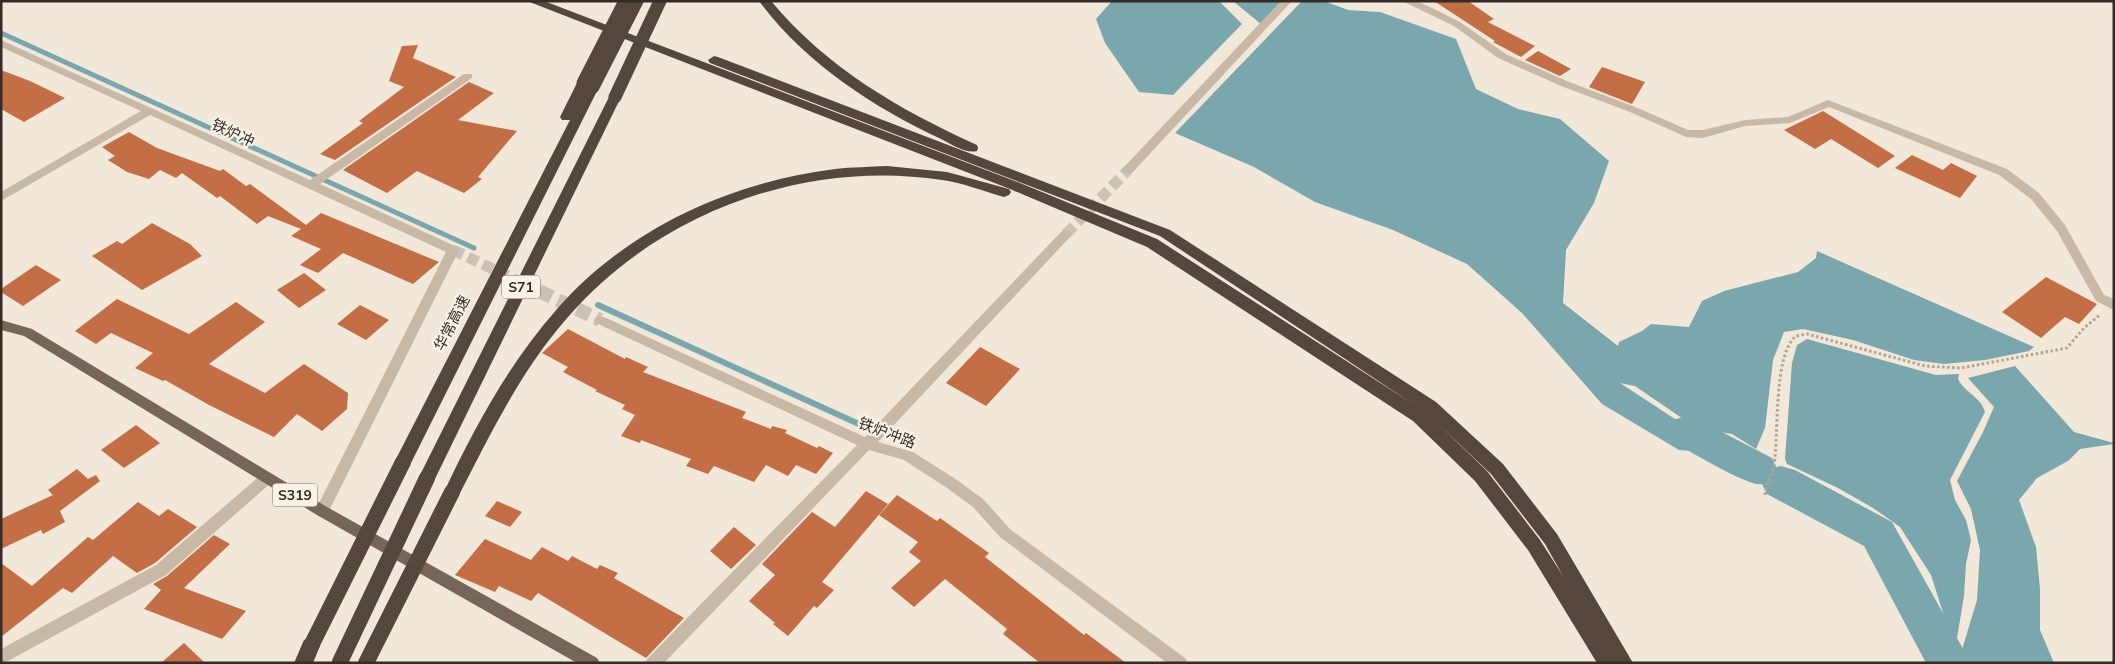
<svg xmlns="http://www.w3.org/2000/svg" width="2115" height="664" font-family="'Nunito Sans','Noto Sans SC',sans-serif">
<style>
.water{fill:#79a7ad}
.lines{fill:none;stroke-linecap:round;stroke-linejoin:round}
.stream-far1{stroke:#79a7ad;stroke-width:5}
.stream{stroke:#79a7ad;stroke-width:6}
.river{fill:#79a7ad;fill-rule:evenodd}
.building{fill:#c46e45}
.minor-tunnel-far1{stroke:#cbc2b6;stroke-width:11;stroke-dasharray:11 5.5;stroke-linecap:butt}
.minor-tunnel{stroke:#cbc2b6;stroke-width:14;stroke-dasharray:14 7;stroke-linecap:butt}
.path{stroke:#b4a390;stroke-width:3;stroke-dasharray:2.5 2.5;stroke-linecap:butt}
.minor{fill:#c8b9a6;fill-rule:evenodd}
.major{fill:#766558;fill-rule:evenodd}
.highway{fill:#55473e;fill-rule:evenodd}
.highway-bridge-far1{stroke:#55473e;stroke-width:13}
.highway-bridge{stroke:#55473e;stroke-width:16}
.labels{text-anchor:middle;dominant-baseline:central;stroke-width:4.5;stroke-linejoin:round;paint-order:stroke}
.shield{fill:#f9f2e6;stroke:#706760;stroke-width:1}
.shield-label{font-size:14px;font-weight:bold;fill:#352c27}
.street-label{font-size:15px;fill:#352c27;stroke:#f9f2e6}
</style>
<rect width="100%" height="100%" fill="#f1e8da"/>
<g class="water">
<polygon points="1112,1 1219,1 1242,24 1173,95 1139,92 1105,43 1096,19"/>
<polygon points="1233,1 1283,1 1262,25"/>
<polygon points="1302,1 1324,1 1348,10 1380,12 1456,39 1476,89 1518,109 1560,119 1609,161 1594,203 1566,250 1563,303 1618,346 1619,342 1642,331 1651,324 1689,327 1702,301 1724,291 1798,272 1816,258 1817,251 2034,347 2029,351 1985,360 1944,364 1914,360 1853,340 1803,329 1784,332 1773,360 1765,428 1756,449 1732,434 1708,430 1689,423 1635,386 1620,383 1727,453 1679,450 1602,404 1522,313 1467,264 1393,230 1315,202 1254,167 1175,133"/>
<path d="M 1807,339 L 1936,375 L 1959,374 L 1958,379 C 1964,392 1981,397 1985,412 L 1950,480 L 1955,500 L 1966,520 L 1971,540 L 1966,564 L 1964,596 L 1955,650 L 1931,575 L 1900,527 L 1873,508 L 1838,488 L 1787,464 L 1785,459 L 1792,363 L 1797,345 Z"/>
<polygon points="2015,366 2074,432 2114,443 2114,444 2080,449 2068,461 2037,478 2019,500 2036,547 2040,589 2040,630 2054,663 1958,663 1977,600 1980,550 1971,509 1957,481 1983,432 1994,407 1968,378"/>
</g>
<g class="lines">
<polyline class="stream-far1" points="1,33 474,248"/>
<polyline class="stream" points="598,305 861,425"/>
<path class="river" d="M 1686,416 L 1699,420 L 1772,458 L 1776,467 L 1781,466 L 1795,470 L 1892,522 L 1971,663 L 1926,663 L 1864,546 L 1767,494 L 1762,484 C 1750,488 1688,450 1673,442 L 1667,431 L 1673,420 Z"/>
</g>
<g class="building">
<polygon points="1434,1 1468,1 1494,19 1488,22 1535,46 1521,57 1493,42 1495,41"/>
<polygon points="418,45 413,58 456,77 335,160 320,154 363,123 359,121 404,87 389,81 402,46"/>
<polygon points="1538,51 1571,69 1560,76 1525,60"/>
<polygon points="1602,67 1645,82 1632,104 1589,87"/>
<polygon points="1,70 30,81 65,98 24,122 1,109"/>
<polygon points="469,82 494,93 458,120 517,131 478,177 482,179 464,193 417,171 387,193 343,170"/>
<polygon points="1823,111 1895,156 1878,168 1831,139 1815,149 1784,130"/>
<polygon points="129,132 157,148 220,171 223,169 246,186 250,184 306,225 321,213 439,262 413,284 343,253 318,273 300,265 321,249 291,236 301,229 268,216 257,224 220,196 217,198 182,173 176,178 160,170 149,179 127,172 108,160 115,156 102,147"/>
<polygon points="1912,155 1943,170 1951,163 1977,176 1960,198 1895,168"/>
<polygon points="152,223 190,244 202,256 142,290 92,256 117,241 122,244"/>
<polygon points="36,265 61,280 23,306 1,292 1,289"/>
<polygon points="304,273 326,290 299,308 277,290"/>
<polygon points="2046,277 2097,304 2079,324 2065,317 2041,338 2002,312"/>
<polygon points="117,299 189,334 236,302 265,322 209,364 265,393 304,364 348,393 347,409 322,431 297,414 274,437 209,405 165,380 163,381 135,368 153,353 111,333 96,344 75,331"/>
<polygon points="360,305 389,320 366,340 337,324"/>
<polygon points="568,329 625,359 626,357 648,367 643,372 746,412 742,418 771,429 772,426 787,430 785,433 817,448 819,446 833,453 816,474 796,465 788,476 766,465 754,482 714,466 708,474 686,466 691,459 641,440 640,443 621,436 635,415 622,409 625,405 595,391 597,390 563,372 568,367 542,353"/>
<polygon points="980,347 1020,369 986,406 946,383"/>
<polygon points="136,425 160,443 124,468 101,450"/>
<polygon points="77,469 88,479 96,475 100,481 60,511 65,522 43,534 41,530 1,549 1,519 53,495 48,490"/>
<polygon points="866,491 888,504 822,582 834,590 817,608 814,606 788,636 773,624 775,623 749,601 775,575 762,564 812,512 835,527"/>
<polygon points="897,495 937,521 940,518 989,553 985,557 1084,635 1086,633 1126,663 1040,663 1003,634 1007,629 945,579 914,607 891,588 921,561 909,552 918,542 879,515"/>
<polygon points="497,501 522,512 510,527 485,516"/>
<polygon points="138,502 159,516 168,509 197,527 155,563 137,573 113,556 72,593 63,588 1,637 1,563 32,586 88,537 93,540"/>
<polygon points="734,527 756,545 731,569 710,551"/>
<polygon points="214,535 230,544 184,588 246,611 222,639 144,609 161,590 153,584 167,576"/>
<polygon points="485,539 531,560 542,547 568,561 572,556 597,569 600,565 618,573 614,578 684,618 646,658 538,593 531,601 499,586 495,592 455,575"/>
<polygon points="184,643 205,663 161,663"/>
</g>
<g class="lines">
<g class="minor-tunnel-far1">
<polyline points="1066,234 1128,170"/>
<polyline points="453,250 541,292"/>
</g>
<polyline class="minor-tunnel" points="539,291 600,320"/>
<path class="path" d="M 1765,495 C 1766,484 1772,475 1774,465 C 1779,436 1773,354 1796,336 L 1807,334 L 1925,366 L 1961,368 L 2067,348 L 2084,328 L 2101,314"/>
<g class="minor">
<polygon points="1281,1 1292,1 1132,173 1124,173 1122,170 1124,167"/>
<polygon points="1402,1 1416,1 1430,7 1460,22 1506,54 1569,82 1638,108 1688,130 1703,130 1745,120 1788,117 1828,100 2007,169 2039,193 2065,225 2104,295 2114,299 2114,310 2096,301 2057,231 2031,199 1999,175 1829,107 1790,123 1745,126 1703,138 1686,137 1630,112 1561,86 1498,58 1454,26"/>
<polygon points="1,40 310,180 464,74 472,74 472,78 320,184 457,247 459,250 327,515 322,517 317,515 315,511 446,252 150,115 1,201 1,192 141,111 1,47"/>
<polygon points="1066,230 1070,231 1072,234 1070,237 878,442 913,452 957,480 983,499 1010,529 1185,658 1188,663 1167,663 1000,537 973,507 947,488 904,460 869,450 664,663 645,663 648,658 857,445 596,323 594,320 596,317 604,317 865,437 1062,231"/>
<polygon points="267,472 272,474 274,478 272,482 166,575 6,662 1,663 1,649 156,565 262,474"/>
</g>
<polygon class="major" points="1,320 32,329 327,507 597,658 600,663 577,663 317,515 24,336 1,330"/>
<g class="highway">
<path d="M 527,1 L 544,1 L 1020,183 L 1157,239 L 1413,404 L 1160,236 L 710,63 L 708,60 L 714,56 L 718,57 L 1170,230 L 1436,402 L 1503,464 L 1557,534 L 1633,663 L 1597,663 L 1528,550 L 1475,481 L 1413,421 L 1147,247 L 1010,189 ZM 1437,423 L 1491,474 L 1545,544 L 1563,576 L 1540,540 L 1487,471 Z"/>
<path d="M 759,1 L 771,1 C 827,68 898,109 977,145 L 978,148 L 977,151 C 966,154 951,144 941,139 C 873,107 805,63 759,1 Z"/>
<polygon points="583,79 587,80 588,85 593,83 599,87 409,467 403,469 397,467 395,462 397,457 570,120 562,120 560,117 577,83"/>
<polygon points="615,93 621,97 433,483 427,485 421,483 419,478 421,473 609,97"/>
<path d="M 887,166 L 947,172 L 1009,189 L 1011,192 L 1009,195 L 1004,197 C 983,191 963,183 942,180 C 805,159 659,212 568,317 C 521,370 490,435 458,497 L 452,499 L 446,497 L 444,492 C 474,428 510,362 557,309 C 627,229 730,182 835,169 C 852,167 870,167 887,166 Z"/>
<polygon points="311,637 318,640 320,646 313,663 294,663 304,640"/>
</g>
<g class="highway-bridge-far1">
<polyline points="583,83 625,1"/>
<polyline points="593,87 637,1"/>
<polyline points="615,97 660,1"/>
</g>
<g class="highway-bridge">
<polyline points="311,646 403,462"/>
<polyline points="340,662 427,478"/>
<polyline points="366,663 452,492"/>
</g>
</g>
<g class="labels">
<g class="shield">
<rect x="502" y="275.5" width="38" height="23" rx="4"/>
<rect x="272.5" y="483.5" width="45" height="23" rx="4"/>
</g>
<g class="shield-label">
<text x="521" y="287">S71</text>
<text x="295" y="495">S319</text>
</g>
<g class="street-label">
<text transform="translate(233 133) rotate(25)">铁炉冲</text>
<text transform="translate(452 323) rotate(-63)">华常高速</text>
<text transform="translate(887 433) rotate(21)">铁炉冲路</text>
</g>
</g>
<rect width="2115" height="664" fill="none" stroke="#352c27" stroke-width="5"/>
</svg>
